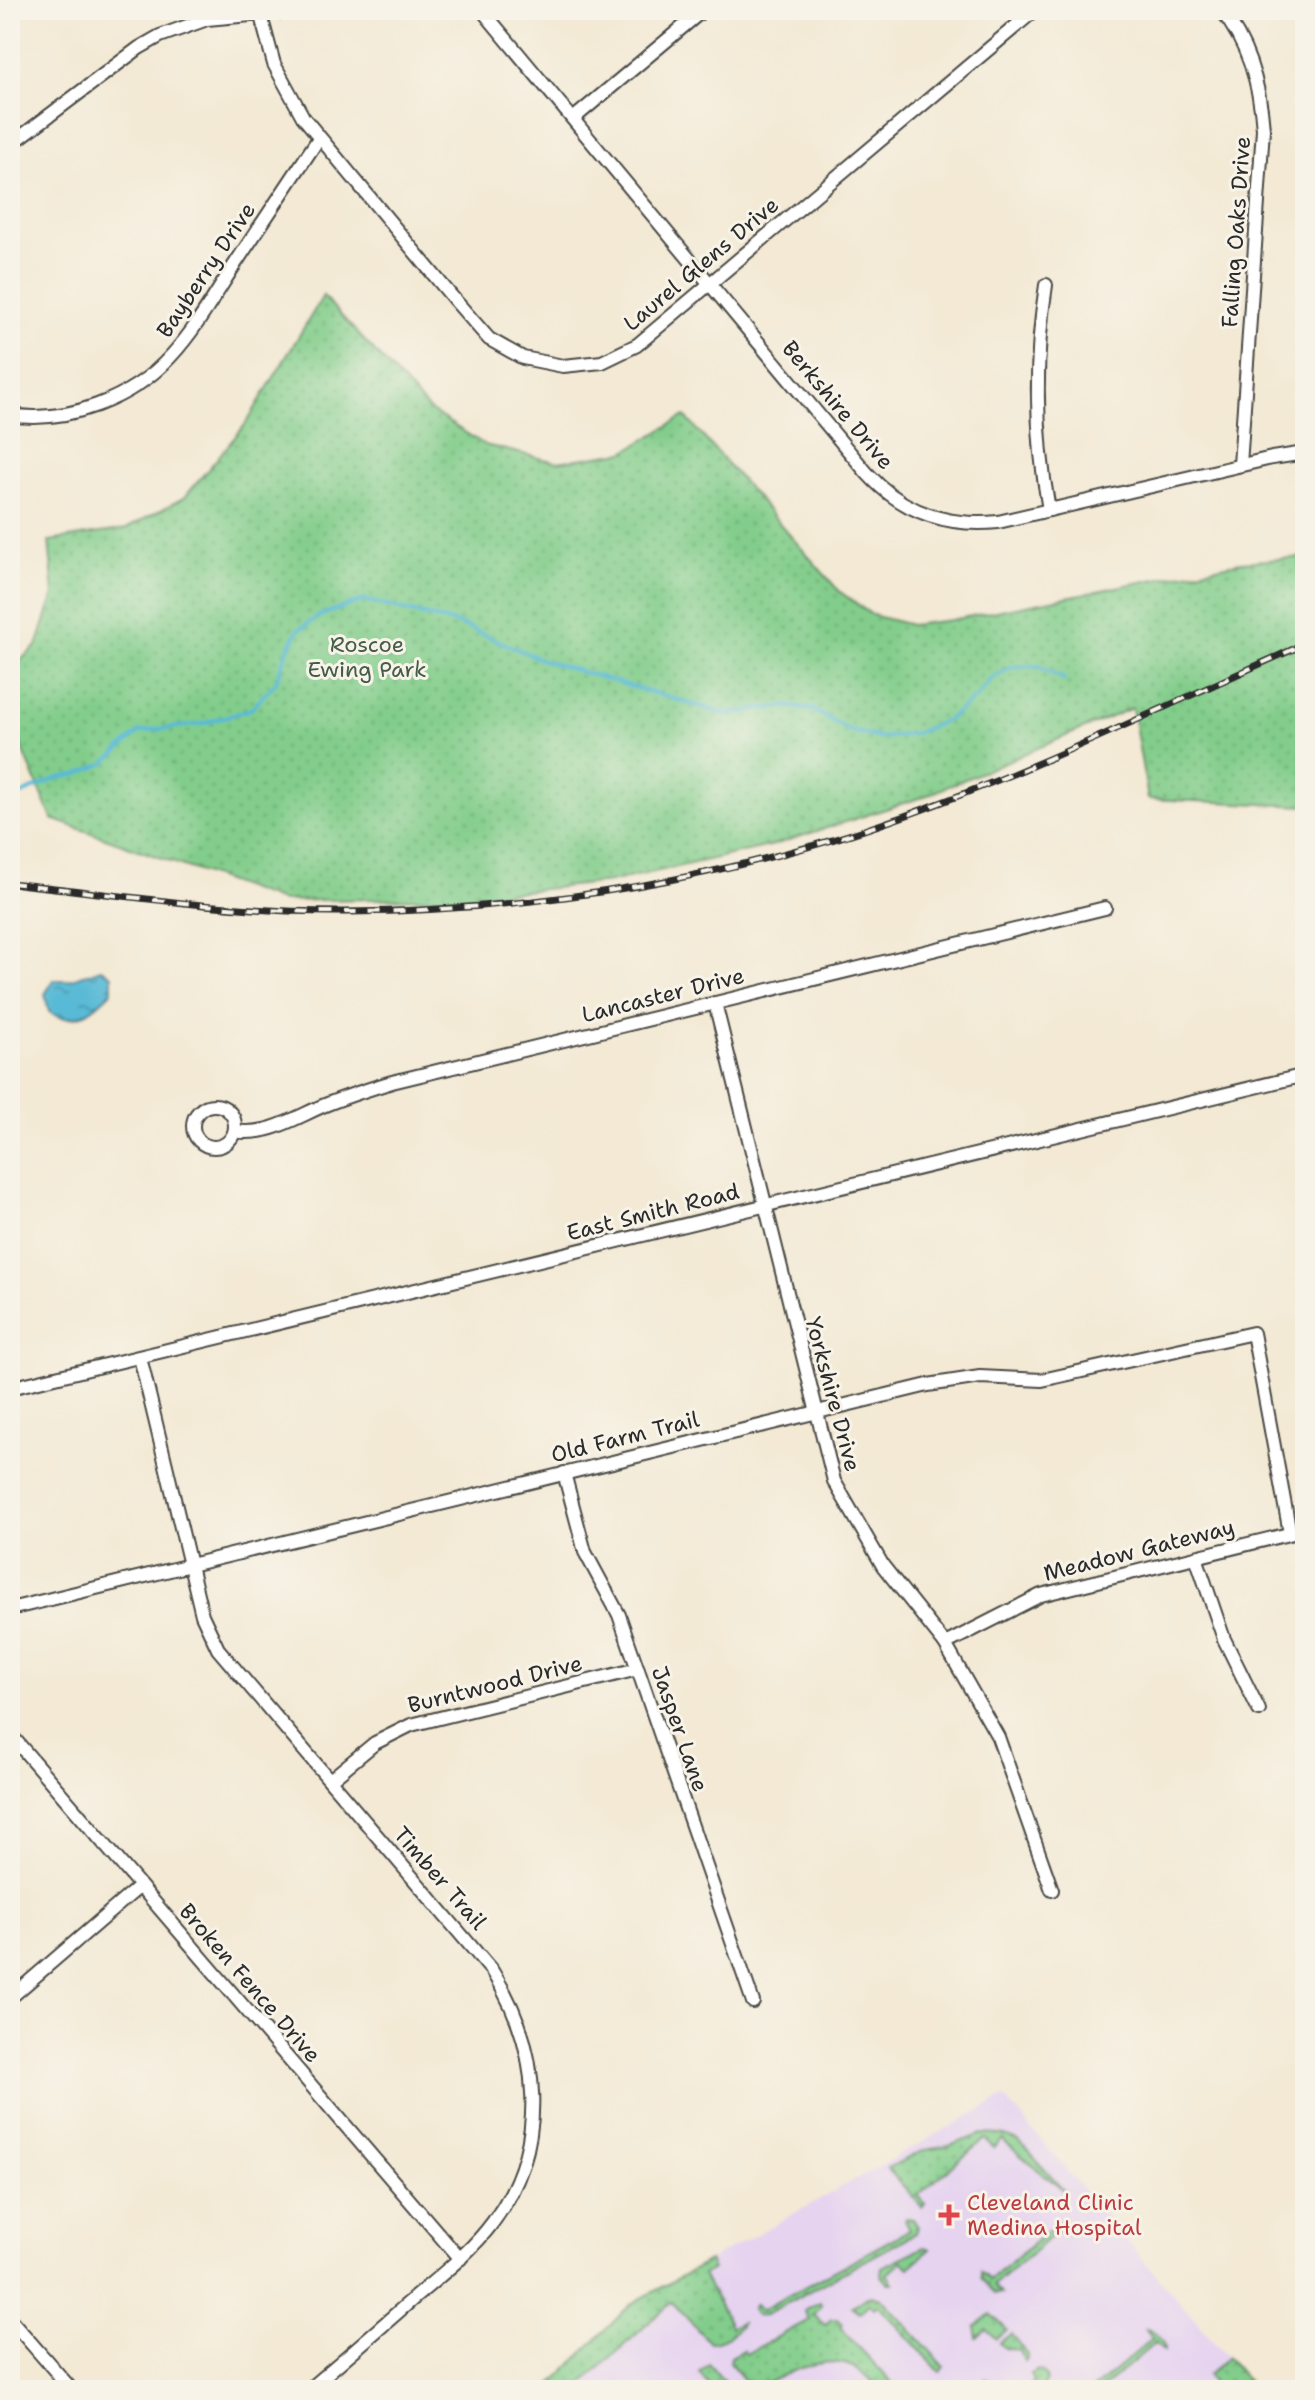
<svg xmlns="http://www.w3.org/2000/svg" width="1315" height="2400" font-family="'Shantell Sans',sans-serif">
<style>
.built{fill:#e6d3f0}
.grass{fill:url(#grass-dots);stroke:#567c5b;stroke-width:2}
.water{fill:url(#water-ripples);stroke:#427280;stroke-width:2}
.lines{fill:none;stroke-linecap:round;stroke-linejoin:round}
.stream{stroke:#58bad6;stroke-width:4}
.minor-casing{stroke:#494844;stroke-width:16}
.minor{stroke:#fff;stroke-width:12}
.rail-casing{stroke:#2b2b2b;stroke-width:7}
.rail{stroke:#f7f3e8;stroke-width:4;stroke-dasharray:12;stroke-linecap:butt}
.health-dot{fill:#e0444e;stroke:#f7f3e8;stroke-width:3}
.labels{text-anchor:middle;dominant-baseline:central;stroke-width:6;stroke-linejoin:round;paint-order:stroke}
.street-label{font-size:22px;fill:#2b2b2b;stroke:#f7f3e8}
.park-label{font-size:22px;fill:#455c48;stroke:#f7f3e8}
.health-label{font-size:22px;fill:#be3a42;stroke:#f7f3e8;text-anchor:start}
</style>
<defs>
<pattern id="grass-dots" width="8" height="8" patternUnits="userSpaceOnUse" patternTransform="scale(2)"><rect width="8" height="8" fill="#82cd8b"/><path d="M2 2h.1M6 6h.1" fill="none" stroke="#70b078" stroke-width="1.8" stroke-linecap="round"/></pattern>
<pattern id="water-ripples" width="26" height="14" patternUnits="userSpaceOnUse" patternTransform="scale(2)"><rect width="26" height="14" fill="#58bad6"/><path d="M2 4q2-2 4 0t4 0M15 11q2-2 4 0t4 0" fill="none" stroke="#4997ae"/></pattern>
</defs>
<rect width="100%" height="100%" fill="#f7f3e8"/>
<filter id="ink" filterUnits="userSpaceOnUse"><feTurbulence type="fractalNoise" baseFrequency=".0125" numOctaves="2"/><feDisplacementMap in="SourceGraphic" scale="16" xChannelSelector="R" yChannelSelector="G"/><feConvolveMatrix kernelMatrix="1 2 1 2 8 2 1 2 1" color-interpolation-filters="sRGB"/></filter>
<filter id="wash" filterUnits="userSpaceOnUse"><feTurbulence type="fractalNoise" baseFrequency=".006" numOctaves="4" result="noise"/><feDisplacementMap in="SourceGraphic" scale="32" xChannelSelector="R" yChannelSelector="G"/><feGaussianBlur stdDeviation="1.8" result="paint"/><feColorMatrix in="noise" values="0 0 0 0 0 0 0 0 0 0 0 0 0 0 0 0 0 1.4 0 .05"/><feComposite in="paint" operator="in"/></filter>
<g filter="url(#wash)">
<rect width="100%" height="100%" fill="#f3e9d4"/>
<polygon class="built" points="1004,2097 1255,2390 546,2390 631,2304"/>
<g class="grass">
<polygon points="323,296 428,409 485,445 557,462 624,452 685,416 839,591 872,615 911,625 951,620 1241,562 1305,557 1305,806 1148,799 1132,708 923,797 774,845 610,882 468,897 281,901 52,819 10,719 10,669 37,646 54,594 49,541 126,529 185,497 245,425"/>
<polygon points="982,2134 1002,2135 1019,2141 1066,2193 1002,2140 994,2148 985,2139 918,2195 925,2203 922,2207 887,2168 925,2150 949,2146"/>
<polygon points="907,2218 913,2219 918,2227 916,2233 765,2315 756,2316 752,2309 755,2304 760,2311 909,2230 904,2220"/>
<polygon points="1061,2220 1068,2228 1068,2234 1061,2228 994,2285 1001,2294 994,2293 981,2278 981,2272 990,2280"/>
<polygon points="924,2247 930,2249 909,2268 902,2261 887,2274 893,2283 888,2283 881,2275 882,2267"/>
<path d="M 709,2261 L 713,2269 L 703,2275 L 731,2327 L 741,2322 C 739,2333 720,2342 709,2342 L 672,2302 L 575,2390 L 546,2390 L 631,2304 Z"/>
<polygon points="871,2295 881,2298 945,2367 940,2372 878,2305 874,2308 870,2303 860,2312 852,2306"/>
<path d="M 820,2302 L 822,2305 L 814,2315 L 825,2325 L 831,2319 L 837,2319 L 842,2324 L 840,2327 L 899,2390 L 878,2390 C 845,2341 798,2368 757,2388 L 746,2382 L 729,2362 L 730,2357 L 743,2350 L 746,2354 L 809,2320 L 804,2310 Z"/>
<polygon points="991,2314 1007,2330 996,2339 986,2329 977,2337 975,2327"/>
<path d="M 1146,2329 C 1155,2331 1165,2342 1164,2351 L 1155,2343 L 1100,2390 L 1092,2390 L 1152,2339 Z"/>
<polygon points="1011,2334 1027,2354 1027,2358 1024,2361 1020,2351 1005,2348 999,2343"/>
<polygon points="1227,2357 1255,2390 1211,2390 1214,2386 1207,2375"/>
<polygon points="709,2364 731,2390 714,2390 699,2373"/>
<path d="M 1038,2370 L 1043,2372 L 1047,2380 L 1042,2390 L 989,2390 L 981,2385 L 985,2379 C 1002,2386 1016,2390 1034,2384 L 1030,2374 Z"/>
</g>
<path class="water" d="M 101,969 L 112,975 L 112,991 C 94,1009 74,1028 49,1012 L 45,994 L 54,980 L 69,980 Z"/>
<g class="lines">
<polyline class="stream" points="20,795 58,778 79,774 105,763 139,732 201,724 251,709 276,682 287,651 298,630 321,615 364,600 459,624 545,661 726,714 786,706 813,710 850,731 881,738 916,733 949,719 977,696 992,678 1012,667 1038,666 1064,679"/>
</g>
</g>
<g filter="url(#ink)">
<g class="lines">
<defs>
<g id="minor">
<path d="M 482,10 L 867,473 C 902,512 947,527 998,522 L 1272,458 L 1305,453"/>
<path d="M 1221,10 C 1249,45 1260,85 1263,129 L 1240,465"/>
<polyline points="261,16 274,64 303,117 453,298 489,339 523,358 563,366 602,362 637,345 1035,10"/>
<polyline points="573,119 703,10"/>
<polyline points="10,145 139,48 160,36 207,19 306,10"/>
<path d="M 1046,285 C 1034,361 1035,434 1049,510"/>
<path d="M 10,415 C 67,424 132,399 171,356 C 197,328 216,293 237,261 C 264,220 292,179 319,138"/>
<polyline points="715,1003 834,1481 883,1566 945,1644 998,1737 1052,1890"/>
<circle cx="214" cy="1126" r="21"/>
<path d="M 235,1131 C 267,1137 296,1117 325,1105 C 347,1096 369,1089 392,1082 L 1105,908"/>
<path d="M 140,1357 L 202,1615 L 218,1649 L 492,1971 C 541,2048 550,2145 493,2222 C 471,2252 442,2274 414,2298 C 379,2329 344,2359 308,2390"/>
<polyline points="10,1388 1305,1075"/>
<polyline points="564,1473 585,1552 619,1615 753,2002"/>
<polyline points="1196,1557 1224,1639 1259,1710"/>
<polyline points="10,1609 928,1385 980,1377 1042,1380 1253,1333 1290,1533"/>
<polyline points="945,1644 1041,1595 1305,1530"/>
<polyline points="10,1734 460,2259"/>
<polyline points="330,1780 375,1743 411,1725 638,1669"/>
<polyline points="10,1998 140,1886"/>
<polyline points="10,2319 72,2390"/>
</g>
</defs>
<use href="#minor" class="minor-casing"/>
<use href="#minor" class="minor"/>
<defs>
<path id="rail" d="M 10,883 C 122,895 233,913 346,912 C 522,911 696,884 864,830 C 1015,780 1160,708 1305,644"/>
</defs>
<use href="#rail" class="rail-casing"/>
<use href="#rail" class="rail"/>
</g>
</g>
<path class="health-dot" d="M945 2203h8v8h8v8h-8v8h-8v-8h-8v-8h8z"/>
<g class="labels">
<g class="street-label">
<text transform="translate(1236 232) rotate(-86)">Falling Oaks Drive</text>
<text transform="translate(701 264) rotate(-40)">Laurel Glens Drive</text>
<text transform="translate(206 270) rotate(-56)">Bayberry Drive</text>
<text transform="translate(838 405) rotate(50)">Berkshire Drive</text>
<text transform="translate(663 995) rotate(-14)">Lancaster Drive</text>
<text transform="translate(653 1212) rotate(-14)">East Smith Road</text>
<text transform="translate(833 1394) rotate(75)">Yorkshire Drive</text>
<text transform="translate(625 1437) rotate(-14)">Old Farm Trail</text>
<text transform="translate(1139 1550) rotate(-14)">Meadow Gateway</text>
<text transform="translate(495 1684) rotate(-14)">Burntwood Drive</text>
<text transform="translate(680 1729) rotate(71)">Jasper Lane</text>
<text transform="translate(440 1878) rotate(49)">Timber Trail</text>
<text transform="translate(250 1983) rotate(49)">Broken Fence Drive</text>
</g>
<g class="park-label">
<text x="367" y="644">Roscoe<tspan x="367" dy="25">Ewing Park</tspan></text>
</g>
<g class="health-label">
<text x="967" y="2202">Cleveland Clinic<tspan x="967" dy="25">Medina Hospital</tspan></text>
</g>
</g>
<rect width="1315" height="2400" fill="none" stroke="#f7f3e8" stroke-width="40"/>
</svg>
